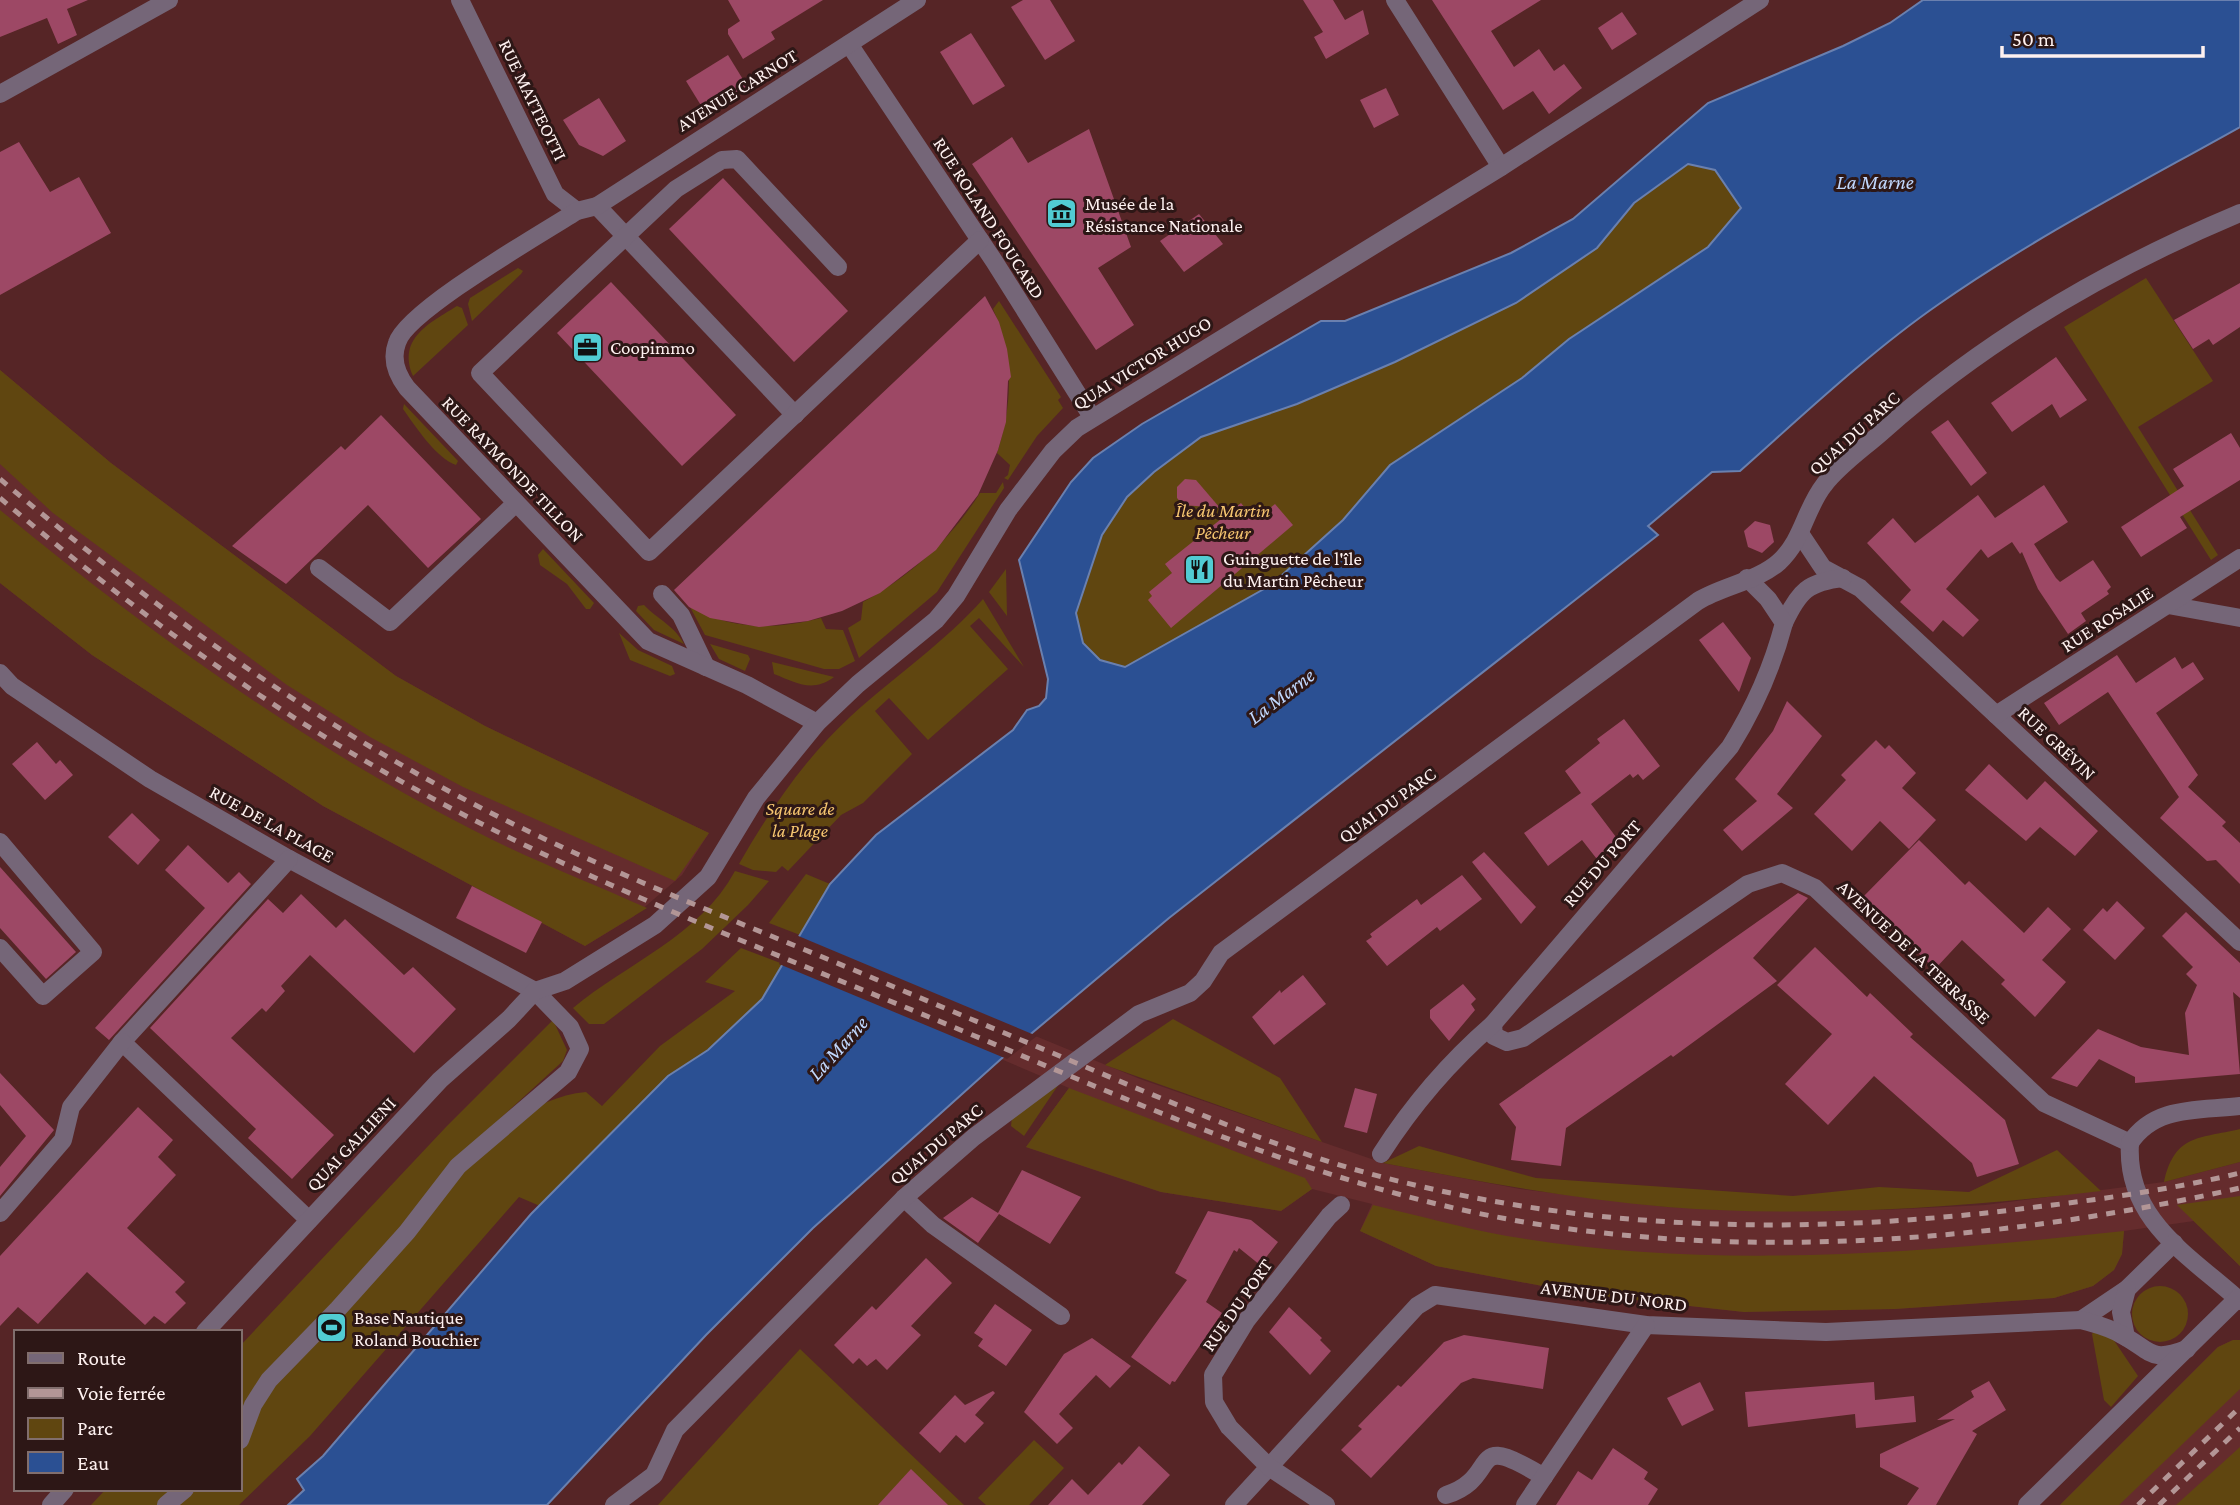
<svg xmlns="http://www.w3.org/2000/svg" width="2240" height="1505" font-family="'Crimson Pro',serif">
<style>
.built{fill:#652c2d}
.green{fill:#604610}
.water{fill:#2b5093;stroke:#6a80af;stroke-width:2;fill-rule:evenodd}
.pier{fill:#562526}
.building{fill:#9d4865}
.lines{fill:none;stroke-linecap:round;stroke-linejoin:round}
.minor{stroke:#756678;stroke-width:18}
.rail{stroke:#b39696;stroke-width:5;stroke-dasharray:9 9;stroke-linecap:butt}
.labels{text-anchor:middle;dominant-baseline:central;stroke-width:6;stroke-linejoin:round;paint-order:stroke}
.street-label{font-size:19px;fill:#fef1f0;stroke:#2d1716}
.poi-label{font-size:19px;fill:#fef1f0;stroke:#2d1716;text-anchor:start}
.park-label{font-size:19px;font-style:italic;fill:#f6c670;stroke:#2d1716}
.water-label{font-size:21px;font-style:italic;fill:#c0d7fd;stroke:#2d1716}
</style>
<rect width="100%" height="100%" fill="#562526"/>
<g class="built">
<polygon points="0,370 111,463 396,676 485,726 709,833 682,875 633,917 585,946 323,806 92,655 0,583"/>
<polygon points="1033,1035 1140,1079 1383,1163 1520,1189 1667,1207 1884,1210 1985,1205 2164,1182 2240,1162 2240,1266 2194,1221 2124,1231 2122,1254 2114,1270 2093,1286 2054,1298 1895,1309 1744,1312 1590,1295 1436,1266 1360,1231 1372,1204 1312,1189 1281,1211 1161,1192 1026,1147 1069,1088 1001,1059"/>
<polygon points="2233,1340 2240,1340 2240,1505 2060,1505 2218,1347"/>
</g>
<g class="green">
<polygon points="1688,164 1715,170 1741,208 1708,247 1569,339 1522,378 1390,465 1343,520 1271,585 1125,667 1100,660 1083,643 1076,613 1102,535 1127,497 1154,472 1201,437 1297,404 1395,362 1516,303 1597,248 1634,203"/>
<polygon points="518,268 523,271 521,274 472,321 468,304 470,298"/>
<polygon points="2146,278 2213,381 2138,427 2218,555 2211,560 2064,327"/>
<path d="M 999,301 L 1061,397 L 1058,400 L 1063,408 L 1037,436 L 1008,480 L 1004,478 L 1008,475 L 1010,465 L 997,453 C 1013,404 1014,356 993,309 Z"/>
<path d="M 457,306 L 462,308 L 468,325 L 413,376 C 397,338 430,323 457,306 Z"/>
<polygon points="0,370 111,463 396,676 485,726 709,833 675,881 463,787 370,737 287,685 53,513 0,464"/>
<path d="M 404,404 L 458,461 L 456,465 C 437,459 415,426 403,409 Z"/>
<path d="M 1003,482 L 1004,488 L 937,592 L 859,658 L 848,628 L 861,620 L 863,602 C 912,575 950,540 980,493 L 996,493 Z"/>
<path d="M 0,510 C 147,631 303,744 473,830 C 529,859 589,882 647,908 L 585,946 L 323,806 L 92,655 L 0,583 Z"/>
<polygon points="543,549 594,603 590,609 586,609 567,584 540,565 538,555"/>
<polygon points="1006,569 1007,616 989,592"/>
<path d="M 983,599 L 1024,667 L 979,618 L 970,626 L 1008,669 L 928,740 L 889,698 L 875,711 L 912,754 L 863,803 L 841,815 L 788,871 L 782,866 L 776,872 L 753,870 L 739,864 C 770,810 805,758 851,716 C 895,676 944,643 983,599 Z"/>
<path d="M 644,605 C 657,619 675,626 684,644 L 654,630 L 636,611 L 638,606 Z"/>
<path d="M 690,607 C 732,630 775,630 821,618 L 826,629 L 843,630 L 855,661 L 839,669 L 824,669 L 705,635 Z"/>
<polygon points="619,633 638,650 672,666 675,674 670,676 630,660"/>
<polygon points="710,644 748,655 750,659 745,671 719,659"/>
<path d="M 772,662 L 834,677 C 812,693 797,683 774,674 Z"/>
<path d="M 735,871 L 769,881 L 748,905 L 702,949 L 604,1024 L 589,1024 L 573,1008 C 627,963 700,936 735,871 Z"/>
<polygon points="806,874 830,884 800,935 769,923"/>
<path d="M 741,948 L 783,964 L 762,999 L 708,1050 L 668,1076 L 540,1206 L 519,1197 L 310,1436 L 239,1505 L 91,1505 L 106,1489 L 240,1489 L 240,1346 L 446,1127 L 553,1020 L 567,1050 L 563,1061 L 469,1147 C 504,1127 544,1095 586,1092 L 602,1106 L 660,1046 L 735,991 L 705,982 Z"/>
<polygon points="1173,1019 1280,1078 1322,1142 1105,1065"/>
<polygon points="1059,1084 1024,1136 1011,1126 1012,1117"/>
<polygon points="1069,1088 1305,1178 1312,1189 1281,1211 1161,1192 1026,1147"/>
<path d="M 2240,1129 L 2240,1162 L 2164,1182 C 2175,1134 2198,1139 2240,1129 Z"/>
<path d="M 1419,1146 L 1536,1178 L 1793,1196 L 1879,1187 L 1969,1192 L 2057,1150 L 2101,1191 C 1957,1208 1812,1218 1667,1207 C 1571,1199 1477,1181 1383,1163 Z"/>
<polygon points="2240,1196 2240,1266 2177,1205"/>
<path d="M 1373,1205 C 1417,1215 1462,1228 1507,1236 C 1711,1271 1919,1253 2124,1231 L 2122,1254 L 2114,1270 L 2093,1286 L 2054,1298 L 1895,1309 L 1744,1312 L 1590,1295 L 1436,1266 L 1360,1231 Z"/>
<circle cx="2160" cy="1314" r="28"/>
<polygon points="2095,1330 2113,1339 2138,1376 2111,1407 2104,1400 2092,1334"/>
<polygon points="2233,1340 2240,1340 2240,1389 2119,1505 2060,1505 2218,1347"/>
<polygon points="800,1349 964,1505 658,1505"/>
<polygon points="1034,1440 1064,1468 1029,1505 986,1505 978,1498"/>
<polygon points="2240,1447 2240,1505 2176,1505"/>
</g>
<path class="water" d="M 1923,0 L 2240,0 L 2240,127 C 2138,184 2035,237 1939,304 C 1871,351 1802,416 1740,471 L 1712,472 L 1648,526 L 1658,535 L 1169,918 L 1001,1059 L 813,1228 L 706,1335 L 547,1505 L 288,1505 L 304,1490 L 297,1479 L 323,1456 L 531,1214 L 668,1076 L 708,1050 L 762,999 L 830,884 L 876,835 L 1013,730 L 1027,710 L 1039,706 L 1046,698 L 1048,679 L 1019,560 L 1071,482 L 1093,458 L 1142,424 L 1321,321 L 1345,321 L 1511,253 L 1573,219 L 1708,103 L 1843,46 L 1890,23 ZM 1688,164 L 1715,170 L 1741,208 L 1708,247 L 1569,339 L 1522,378 L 1390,465 L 1343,520 L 1271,585 L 1125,667 L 1100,660 L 1083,643 L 1076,613 L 1102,535 L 1127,497 L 1154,472 L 1201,437 L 1297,404 L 1395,362 L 1516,303 L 1597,248 L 1634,203 Z"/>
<polygon class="pier" points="796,935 1037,1036 1007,1059 779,964"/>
<g class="building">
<polygon points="0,0 88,0 67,9 77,35 58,44 47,18 0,37"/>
<polygon points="728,0 823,0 771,32 775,39 743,59 728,34 728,29 740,21"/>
<polygon points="1023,0 1050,0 1075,41 1045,60 1011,7"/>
<polygon points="1303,0 1333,0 1345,20 1363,10 1369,34 1326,59 1314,37 1323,32"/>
<polygon points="1432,0 1541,0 1491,31 1514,67 1539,49 1554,71 1564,64 1582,88 1549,114 1533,91 1503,110"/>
<polygon points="1622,12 1637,34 1612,50 1598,28"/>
<polygon points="971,33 1005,86 973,105 940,52"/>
<polygon points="728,55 747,86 705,112 686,81"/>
<polygon points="1386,88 1399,115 1374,128 1360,100"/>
<polygon points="599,98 626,141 603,156 579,145 563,120"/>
<polygon points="1089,129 1131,247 1098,268 1134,325 1096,350 972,164 1012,137 1028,163"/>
<polygon points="19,142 50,192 79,177 111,233 0,295 0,152"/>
<polygon points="723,178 848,311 794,362 669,229"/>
<polygon points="1199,214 1223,244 1184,272 1160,241"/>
<polygon points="611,282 736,415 682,466 557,333"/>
<polygon points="2240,283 2240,327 2213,345 2209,339 2193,349 2174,320"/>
<polygon points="985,296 999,322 1007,349 1011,377 1008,381 1006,422 998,450 978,495 936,550 880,593 842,611 808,621 759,627 710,618 689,607 674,590"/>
<polygon points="2056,357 2087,400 2060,418 2052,404 2012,432 1991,403"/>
<polygon points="381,415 481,519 428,568 368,505 286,584 232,546 341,446 345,450"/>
<polygon points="1948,420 1987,473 1971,486 1931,432"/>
<polygon points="2231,433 2240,448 2240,480 2180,517 2187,528 2141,557 2121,527 2184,486 2173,469"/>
<polygon points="1185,479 1196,480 1220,508 1183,505 1177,498 1177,487"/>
<polygon points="2044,485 2068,522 2034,544 2056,578 2060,582 2093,560 2111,587 2107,591 2109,594 2081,613 2086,621 2068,634 2038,589 2022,552 2020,554 2012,542 1988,558 1981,549 1946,589 1979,620 1963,637 1943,620 1933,632 1900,602 1911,590 1867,543 1893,518 1915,543 1978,495 1995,518"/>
<polygon points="1241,503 1255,520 1275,504 1293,525 1171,628 1148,600 1152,596 1149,592 1172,573 1165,564"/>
<polygon points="1755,521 1770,525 1774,542 1762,553 1748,547 1744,531"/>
<polygon points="1723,622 1751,658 1739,692 1699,640"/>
<polygon points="2117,655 2136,683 2175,657 2182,669 2193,662 2204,679 2156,713 2198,775 2188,787 2226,822 2222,826 2240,843 2240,884 2216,860 2207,861 2160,818 2179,797 2108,692 2059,725 2044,703"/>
<polygon points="1787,701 1822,736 1777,794 1793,808 1742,851 1723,830 1757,801 1735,779 1773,731"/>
<polygon points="1624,719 1660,766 1643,780 1638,774 1633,778 1630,774 1591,804 1619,841 1600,863 1582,840 1548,866 1524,833 1581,793 1565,771 1600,743 1597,739"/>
<polygon points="1876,740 1885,749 1889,745 1916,773 1902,788 1936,820 1909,849 1880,821 1852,851 1814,814 1846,780 1841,775"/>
<polygon points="37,742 56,764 60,760 73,775 45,800 12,764"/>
<polygon points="1989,764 2027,800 2045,781 2098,831 2075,856 2040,827 2026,841 1965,790"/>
<polygon points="132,813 160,840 138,865 108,837"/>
<polygon points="1919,840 1965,885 1969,881 2024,933 2048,907 2071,929 2042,960 2066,982 2035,1017 2001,984 2005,980 1962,940 1935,969 1861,899"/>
<polygon points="188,845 228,883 239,872 251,884 109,1040 95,1028 205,908 165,870"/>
<polygon points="1484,852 1536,907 1521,924 1472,862"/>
<polygon points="0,867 76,952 46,979 0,928"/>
<polygon points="1462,875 1482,899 1440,931 1437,927 1387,966 1366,941 1372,937 1370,934 1417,899 1421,905"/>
<polygon points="472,886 542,922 526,953 456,918"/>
<polygon points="1798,893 1808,898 1753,958 1777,981 1673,1057 1671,1055 1566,1128 1561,1166 1511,1160 1516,1127 1499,1104"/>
<polygon points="301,894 336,928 345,919 404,975 413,967 456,1009 414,1053 310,955 281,986 285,991 266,1012 262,1008 231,1038 334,1135 292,1179 248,1138 256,1129 150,1028 268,899 283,913"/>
<polygon points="2117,901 2145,928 2115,960 2083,930 2103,908 2107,912"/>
<polygon points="2186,912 2240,963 2240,998 2233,992 2240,1074 2135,1083 2135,1077 2099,1059 2077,1087 2051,1078 2098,1029 2141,1047 2189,1055 2185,1013 2197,985 2186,974 2193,967 2162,936"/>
<polygon points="1815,947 1867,997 1870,993 1913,1034 1910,1037 2005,1120 2019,1164 1977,1177 1972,1163 1874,1076 1828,1125 1785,1084 1832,1034 1777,985"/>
<polygon points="1303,975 1326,1004 1274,1045 1252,1017 1280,990 1281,993"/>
<polygon points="1463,984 1476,999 1471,1004 1475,1010 1449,1041 1430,1018 1430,1010"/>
<polygon points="0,1073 54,1130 0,1196 0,1167 26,1136 0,1105"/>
<polygon points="1355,1088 1377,1094 1367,1133 1344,1127"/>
<polygon points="138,1107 173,1140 158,1157 176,1175 127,1228 185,1282 175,1292 186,1303 165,1324 154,1316 145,1325 87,1272 38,1324 18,1307 0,1326 0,1256"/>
<polygon points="1022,1170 1081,1197 1050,1244 999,1214 978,1243 943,1218 972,1197 998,1213"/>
<polygon points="1208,1211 1251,1220 1278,1242 1260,1265 1239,1248 1237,1252 1234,1250 1206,1302 1222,1313 1175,1382 1172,1381 1170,1385 1131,1357 1187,1280 1175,1273"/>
<polygon points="926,1258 952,1283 911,1326 921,1335 887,1370 876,1359 867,1366 859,1358 853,1364 834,1345 872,1306 876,1310"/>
<polygon points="995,1304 1032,1330 1006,1366 978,1346 983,1339 974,1333"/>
<polygon points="1289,1307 1322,1338 1320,1340 1331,1351 1310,1375 1269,1332"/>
<polygon points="1464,1335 1549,1348 1543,1389 1473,1378 1461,1383 1371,1478 1341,1450 1362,1429 1358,1426 1398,1385 1401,1387 1444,1342"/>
<polygon points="1092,1338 1131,1366 1110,1388 1096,1375 1059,1414 1073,1428 1057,1444 1024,1412 1064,1354"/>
<polygon points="1989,1381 2006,1410 1972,1431 1977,1434 1936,1505 1907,1505 1919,1488 1880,1467 1880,1454 1955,1419 1937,1420 1974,1397 1971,1391"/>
<polygon points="1700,1382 1714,1410 1682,1426 1667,1398"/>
<polygon points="1874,1382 1875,1400 1914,1396 1916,1422 1856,1428 1855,1414 1748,1427 1745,1392"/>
<polygon points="993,1391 995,1393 975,1415 984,1423 965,1443 956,1435 940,1453 919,1433 955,1395 965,1405"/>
<polygon points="1139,1446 1170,1475 1142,1505 1048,1505 1072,1479 1088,1495 1119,1462 1122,1465"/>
<polygon points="1613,1448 1648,1472 1644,1479 1658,1489 1648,1505 1556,1505 1578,1471 1592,1480"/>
<polygon points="911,1469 948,1505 878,1505"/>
</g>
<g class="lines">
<g class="minor">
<polyline points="460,0 555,194 577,211"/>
<polyline points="1395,0 1501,167"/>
<polyline points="849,44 994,261 1092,417"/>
<polyline points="0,94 169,0"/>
<polyline points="597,206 795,415"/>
<polyline points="838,267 737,159 722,160 676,189 480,373 649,552 980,240"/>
<polyline points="1801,535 1823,568 1860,588 2240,942"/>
<polyline points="319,568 390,622 516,503"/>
<polyline points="662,594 681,615 706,667"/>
<polyline points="2168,605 2240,618"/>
<path d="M 1784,623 C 1799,591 1808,582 1843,578"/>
<polyline points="0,673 12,686 150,779 289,859 535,991 570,1027 580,1049 568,1072 458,1166 407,1232 338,1309 269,1380 253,1405 240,1440"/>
<polyline points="1996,715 2240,558"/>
<path d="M 817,723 L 747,685 L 648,641 L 407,388 C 397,375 391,359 397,343 C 406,311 543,233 577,211 L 597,206 L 917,0"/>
<polyline points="0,842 93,952 43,996 0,948"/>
<polyline points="289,859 122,1042 309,1220"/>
<polyline points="1493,1024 1494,1036 1507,1042 1523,1038 1748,884 1782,873 1815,888 2044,1103 2130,1143"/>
<path d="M 2130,1143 C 2125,1220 2189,1255 2240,1301"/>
<path d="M 2130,1143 C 2155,1105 2199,1111 2240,1106"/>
<path d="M 1381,1154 C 1413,1104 1448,1063 1493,1024 L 1730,747 C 1755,707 1772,669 1784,623 L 1768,599 L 1747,578"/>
<polyline points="904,1198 933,1225 1061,1316"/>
<polyline points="0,1213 63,1140 71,1107 122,1042"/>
<polyline points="2081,1320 2127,1289 2174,1243"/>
<polyline points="205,1332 440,1080 509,1019 535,991 565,981 655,925 708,877 756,798 817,723 858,684 936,620 956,596 1008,510 1053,451 1077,428 1501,167 1760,0"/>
<polyline points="2126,1337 2121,1312 2127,1289"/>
<path d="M 1446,1495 C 1503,1477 1464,1428 1544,1477"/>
<polyline points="51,1505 65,1489"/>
<polyline points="166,1505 185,1489"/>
<path d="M 614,1505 L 654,1475 L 675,1430 L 904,1198 L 974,1137 L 1139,1014 L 1190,993 L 1203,981 L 1221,953 L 1698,601 C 1722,586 1758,581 1779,562 C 1803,540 1805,509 1824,485 C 1839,465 1864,448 1883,431 C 1988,338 2111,267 2240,213"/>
<path d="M 1234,1505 L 1417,1306 L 1435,1295 L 1646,1325 L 1826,1332 L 2081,1320 C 2095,1324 2109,1327 2122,1335 C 2152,1351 2149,1363 2187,1349"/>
<polyline points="1326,1505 1269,1467 1229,1427 1214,1402 1213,1375 1246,1321 1329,1216 1341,1205"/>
<polyline points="1525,1505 1646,1325"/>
<polyline points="2027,1505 2238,1298"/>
</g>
<g class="rail">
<path d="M 0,479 C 142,599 295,710 460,797 C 589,865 727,917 861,973 C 951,1011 1041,1048 1131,1086 C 1210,1118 1289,1152 1371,1174 C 1590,1233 1812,1236 2036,1207 C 2104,1199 2173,1189 2240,1173"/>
<path d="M 0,498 C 123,602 256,701 397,779 C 577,880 773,952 963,1031 C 1159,1113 1351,1199 1563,1228 C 1786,1259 2021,1237 2240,1188"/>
<polyline points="2138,1505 2240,1407"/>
<polyline points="2159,1505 2240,1428"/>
</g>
</g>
<defs>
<symbol id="museum-square" viewBox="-11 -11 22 22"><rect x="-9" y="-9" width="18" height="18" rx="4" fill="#51ccd3" stroke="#2d1716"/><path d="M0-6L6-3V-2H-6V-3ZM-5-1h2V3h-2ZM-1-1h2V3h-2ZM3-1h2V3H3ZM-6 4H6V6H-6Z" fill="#111"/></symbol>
<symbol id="office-square" viewBox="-11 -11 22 22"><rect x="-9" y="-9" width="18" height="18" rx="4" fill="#51ccd3" stroke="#2d1716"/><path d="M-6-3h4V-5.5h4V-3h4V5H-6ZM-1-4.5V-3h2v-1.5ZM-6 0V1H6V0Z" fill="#111"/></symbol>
<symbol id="restaurant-square" viewBox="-11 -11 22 22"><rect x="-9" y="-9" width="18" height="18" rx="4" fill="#51ccd3" stroke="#2d1716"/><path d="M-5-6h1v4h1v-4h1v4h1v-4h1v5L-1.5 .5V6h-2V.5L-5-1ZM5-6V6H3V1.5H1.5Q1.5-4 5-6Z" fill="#111"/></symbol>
<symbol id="stadium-square" viewBox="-11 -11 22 22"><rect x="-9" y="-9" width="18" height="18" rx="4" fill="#51ccd3" stroke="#2d1716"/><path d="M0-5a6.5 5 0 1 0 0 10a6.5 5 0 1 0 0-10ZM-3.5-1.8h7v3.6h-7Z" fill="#111"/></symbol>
</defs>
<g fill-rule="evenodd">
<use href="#museum-square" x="1044" y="196" width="35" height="35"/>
<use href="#office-square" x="570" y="330" width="35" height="35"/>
<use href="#restaurant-square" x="1182" y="552" width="35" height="35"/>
<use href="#stadium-square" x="314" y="1310" width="35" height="35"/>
</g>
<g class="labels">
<g class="street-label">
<text transform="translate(737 90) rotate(-32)">AVENUE CARNOT</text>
<text transform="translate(533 100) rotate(64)">RUE MATTEOTTI</text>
<text transform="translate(989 218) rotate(57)">RUE ROLAND FOUCARD</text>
<text transform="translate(1142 363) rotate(-32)">QUAI VICTOR HUGO</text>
<text transform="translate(1854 433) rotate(-42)">QUAI DU PARC</text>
<text transform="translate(513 469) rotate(46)">RUE RAYMONDE TILLON</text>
<text transform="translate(2107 619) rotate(-33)">RUE ROSALIE</text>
<text transform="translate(2057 743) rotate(43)">RUE GRÉVIN</text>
<text transform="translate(1387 805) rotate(-36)">QUAI DU PARC</text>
<text transform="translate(272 824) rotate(29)">RUE DE LA PLAGE</text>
<text transform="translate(1602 863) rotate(-49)">RUE DU PORT</text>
<text transform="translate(1914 952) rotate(43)">AVENUE DE LA TERRASSE</text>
<text transform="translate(351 1144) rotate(-47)">QUAI GALLIENI</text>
<text transform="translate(936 1144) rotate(-40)">QUAI DU PARC</text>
<text transform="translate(1614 1296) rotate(7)">AVENUE DU NORD</text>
<text transform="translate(1237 1305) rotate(-55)">RUE DU PORT</text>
</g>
<g class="poi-label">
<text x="1085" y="203">Musée de la<tspan x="1085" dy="22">Résistance Nationale</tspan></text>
<text x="610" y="347">Coopimmo</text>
<text x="1223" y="558">Guinguette de l'île<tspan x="1223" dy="22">du Martin Pêcheur</tspan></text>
<text x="354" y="1317">Base Nautique<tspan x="354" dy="22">Roland Bouchier</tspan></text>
</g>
<g class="park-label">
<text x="1223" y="510">Île du Martin<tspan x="1223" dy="22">Pêcheur</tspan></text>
<text x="800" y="808">Square de<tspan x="800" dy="22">la Plage</tspan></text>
</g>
<g class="water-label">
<text x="1875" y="182">La Marne</text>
<text transform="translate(1281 696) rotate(-37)">La Marne</text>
<text transform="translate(838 1048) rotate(-48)">La Marne</text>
</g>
</g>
<rect x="14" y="1330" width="228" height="161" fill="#2d1716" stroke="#816e6d" stroke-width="2"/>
<rect x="28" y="1353" width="35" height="10" fill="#756678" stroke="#816e6d" stroke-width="2"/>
<text x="77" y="1365" font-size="21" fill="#fef1f0">Route</text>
<rect x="28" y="1388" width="35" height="10" fill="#b39696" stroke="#816e6d" stroke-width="2"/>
<text x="77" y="1400" font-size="21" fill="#fef1f0">Voie ferrée</text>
<rect x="28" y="1418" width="35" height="21" fill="#604610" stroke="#816e6d" stroke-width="2"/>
<text x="77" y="1435" font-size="21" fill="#fef1f0">Parc</text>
<rect x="28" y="1452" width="35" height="21" fill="#2b5093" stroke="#816e6d" stroke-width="2"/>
<text x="77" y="1470" font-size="21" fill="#fef1f0">Eau</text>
<path d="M2002 46v10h201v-10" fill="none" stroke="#fef1f0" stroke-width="3.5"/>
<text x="2012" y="46" font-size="21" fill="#fef1f0" stroke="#2d1716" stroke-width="5" paint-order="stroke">50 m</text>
</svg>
